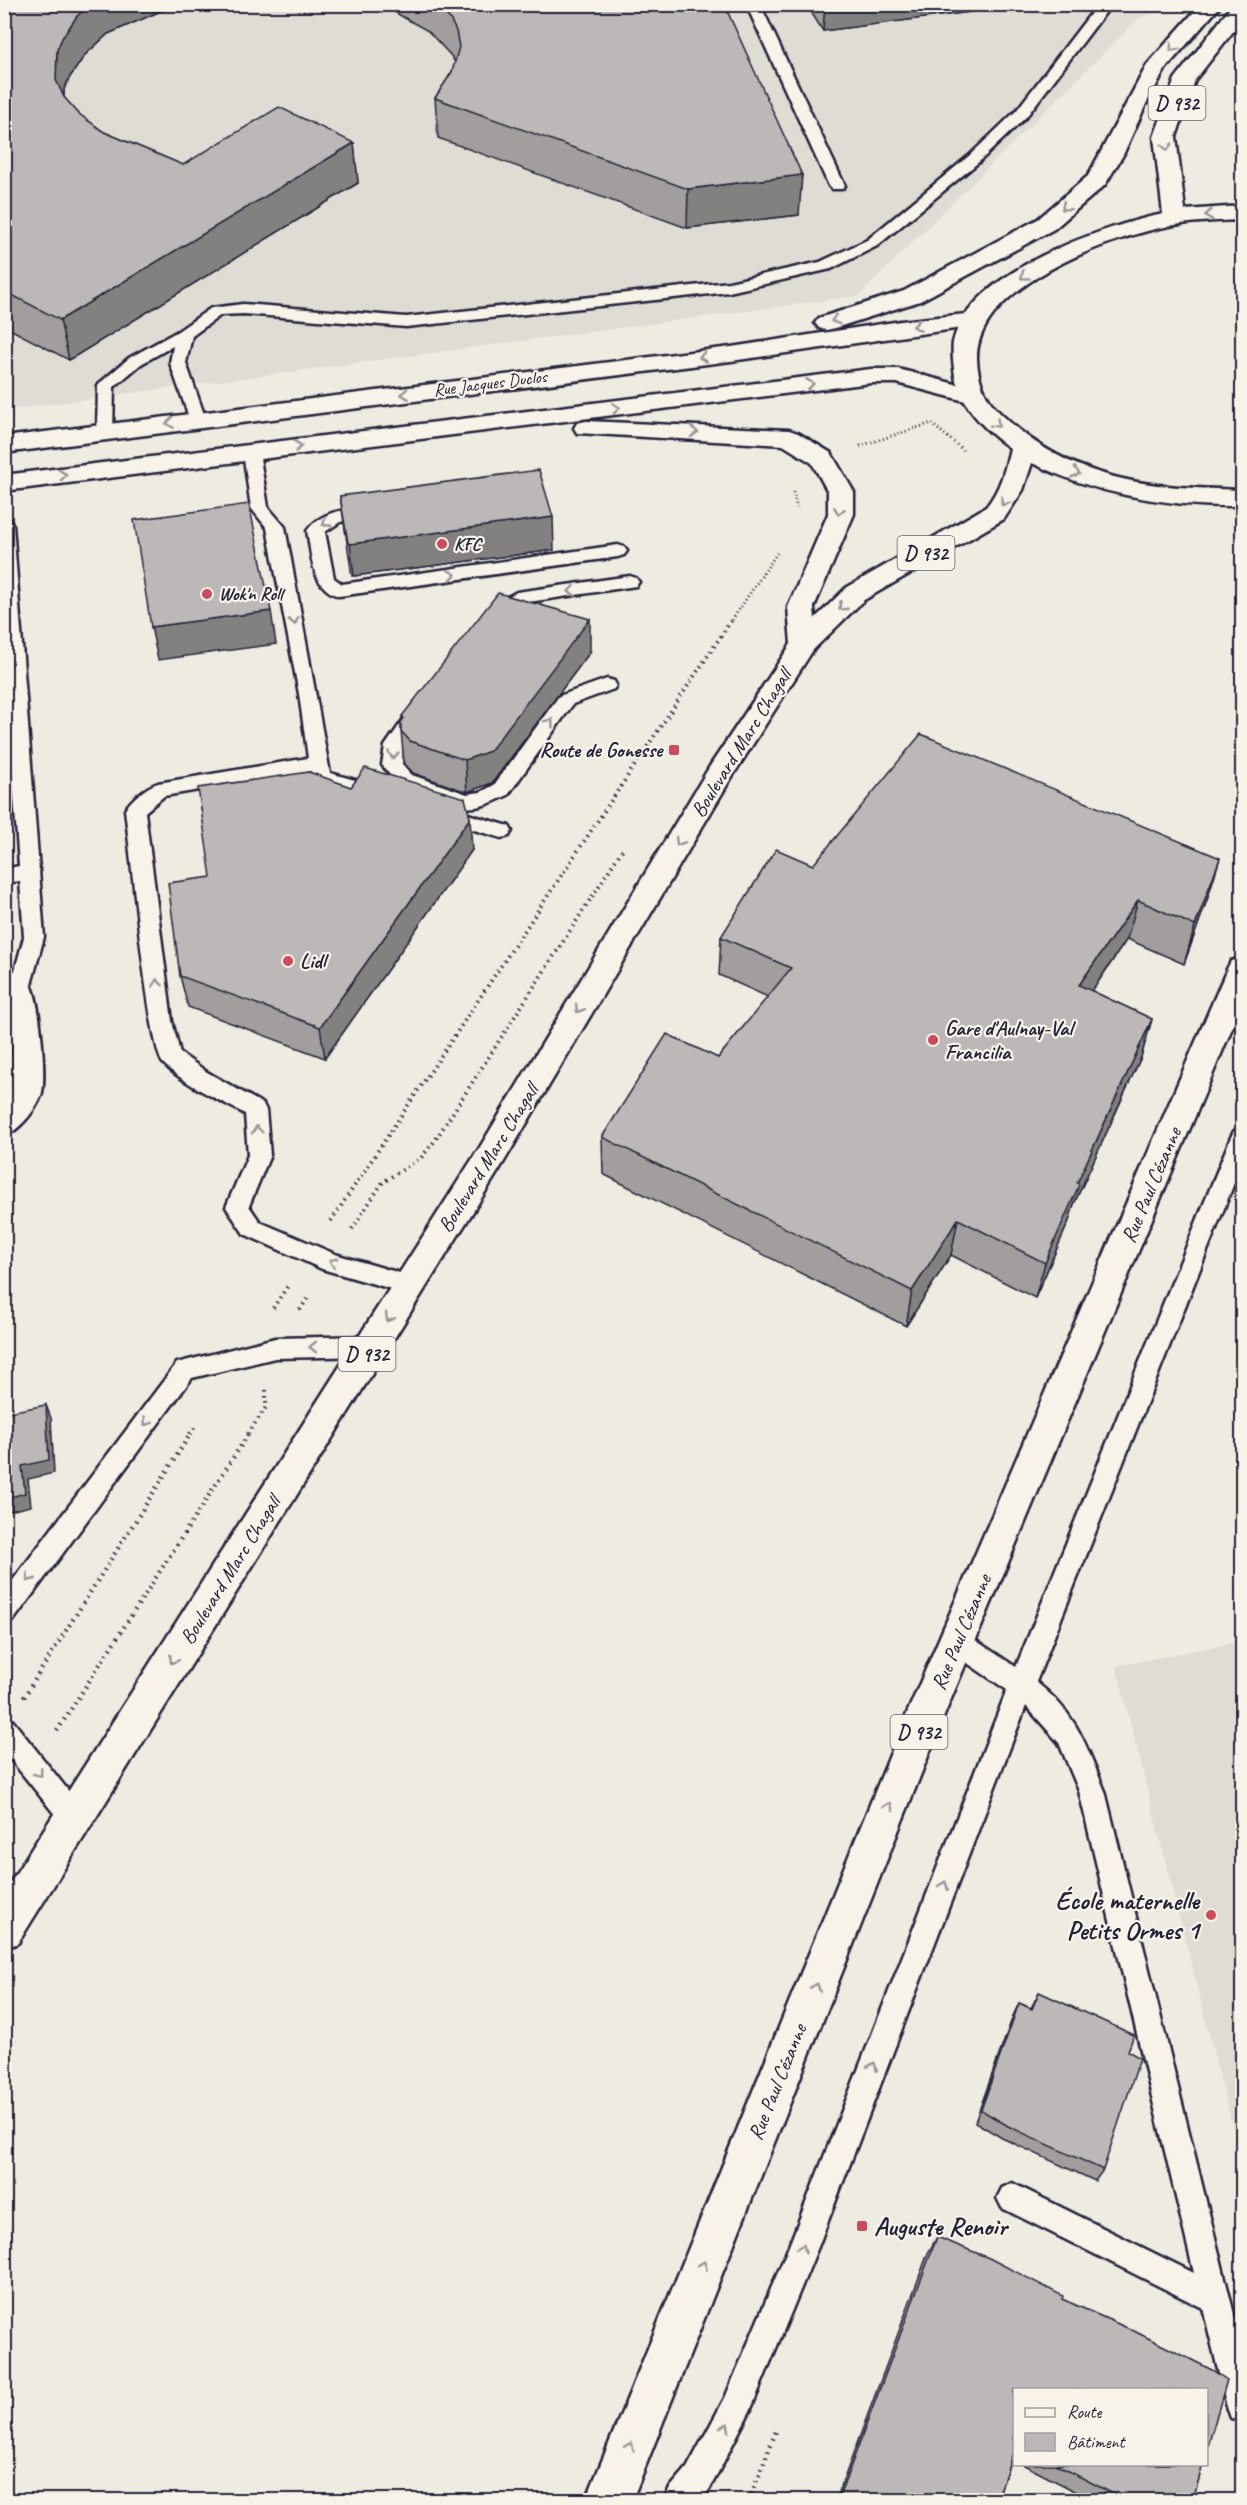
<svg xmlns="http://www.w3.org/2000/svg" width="1247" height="2505" font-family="Caveat,sans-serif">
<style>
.built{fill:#dfdcd4}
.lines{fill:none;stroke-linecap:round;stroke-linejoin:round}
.service-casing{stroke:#22223b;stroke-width:5}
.minor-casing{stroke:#22223b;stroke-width:5}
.secondary-casing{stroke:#22223b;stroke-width:5}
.primary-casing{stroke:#22223b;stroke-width:5}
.path-far2{stroke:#22223b;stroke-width:3;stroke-dasharray:1 3;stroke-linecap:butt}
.path-far1{stroke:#22223b;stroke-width:4;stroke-dasharray:1.5 4.5;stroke-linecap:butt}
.path{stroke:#22223b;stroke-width:4.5;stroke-dasharray:1.5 5;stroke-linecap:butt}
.service{fill:#f7f3e8;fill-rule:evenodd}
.minor{fill:#f7f3e8;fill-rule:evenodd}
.secondary{fill:#f7f3e8;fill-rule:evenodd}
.primary{fill:#f7f3e8;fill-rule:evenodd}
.wall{fill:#a19e9d;stroke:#22223b;stroke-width:1.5}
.shaded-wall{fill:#838180;stroke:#22223b;stroke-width:1.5}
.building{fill:#bbb8b7;stroke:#22223b;stroke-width:1.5}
.oneway{stroke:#97959a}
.poi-dot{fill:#d1495b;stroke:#f7f3e8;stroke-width:2}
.labels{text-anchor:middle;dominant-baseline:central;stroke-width:4.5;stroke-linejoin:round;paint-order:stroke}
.far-street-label{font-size:18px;fill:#22223b;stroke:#f7f3e8}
.far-poi-label{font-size:18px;font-weight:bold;fill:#22223b;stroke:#f7f3e8;text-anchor:start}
.shield{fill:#f7f3e8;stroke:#62616f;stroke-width:1.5}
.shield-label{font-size:20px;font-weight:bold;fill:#22223b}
.street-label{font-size:21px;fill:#22223b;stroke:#f7f3e8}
.poi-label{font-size:21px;font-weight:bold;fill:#22223b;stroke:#f7f3e8;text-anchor:start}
.near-poi-label{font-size:26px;font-weight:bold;fill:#22223b;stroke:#f7f3e8;text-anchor:end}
</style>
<rect width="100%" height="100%" fill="#eeebe1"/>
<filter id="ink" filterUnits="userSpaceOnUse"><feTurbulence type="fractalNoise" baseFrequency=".0167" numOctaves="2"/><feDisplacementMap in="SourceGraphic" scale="12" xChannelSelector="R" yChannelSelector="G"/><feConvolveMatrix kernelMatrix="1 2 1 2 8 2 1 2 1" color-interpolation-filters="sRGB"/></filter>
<g filter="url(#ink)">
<g class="built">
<polygon points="4,5 1188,5 1184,8 1140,17 858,296 5,410"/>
<polygon points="1242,1641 1242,2164 1116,1666"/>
</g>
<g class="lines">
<defs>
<g id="service">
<polygon points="746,4 760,4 845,186 842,189 832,189 829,186"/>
<polygon points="1098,4 1112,4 1026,117 980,161 877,246 831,269 729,292 406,327 243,314 221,315 192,336 186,363 206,420 204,424 198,425 190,420 170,363 173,346 141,364 114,387 113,432 111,436 99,436 97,432 98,386 100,383 129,358 178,331 211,308 243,304 406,317 729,282 820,262 867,240 970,155 1016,111"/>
<path d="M 251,447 L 257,448 L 259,452 L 268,507 L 285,527 L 330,773 L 387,789 L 390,794 L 387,799 L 380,801 L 373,799 L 315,782 L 311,771 L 164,796 L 145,812 L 172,1021 L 180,1053 L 207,1072 L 263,1104 L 266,1110 L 270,1155 L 249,1206 L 260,1222 L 335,1254 L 417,1278 L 420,1285 L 417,1292 L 409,1294 L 322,1269 L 244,1234 L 226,1207 L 248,1155 L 245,1114 C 220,1100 183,1084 163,1063 C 149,1049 130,844 125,810 C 131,799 146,787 158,783 L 308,758 L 299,694 L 267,528 L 251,508 L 243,452 L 245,448 Z"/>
<path d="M 372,506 L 378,507 L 381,511 L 378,515 L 340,522 L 325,532 L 334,578 L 342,584 L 618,545 L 624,547 L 627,551 L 624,555 L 618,557 L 339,596 C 311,588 312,555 307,531 C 321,510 349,509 372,506 Z"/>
<polygon points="4,520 10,521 13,525 44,937 29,992 26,998 19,1000 12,998 9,992 24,937 20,881 4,883 4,869 19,866 4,658"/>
<path d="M 630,576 L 636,578 L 639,582 L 636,586 L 522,603 C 510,610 500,623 488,619 L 485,615 L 494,604 L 517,592 Z"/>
<path d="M 607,679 L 614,681 L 616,685 L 614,689 L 573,704 L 508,795 C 493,802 476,811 459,806 L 398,785 L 382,765 L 385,746 L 412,707 L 419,706 L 426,707 L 428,712 L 403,747 L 402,764 L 412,775 L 467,794 L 481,792 L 494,785 L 559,696 Z"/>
<polygon points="440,806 509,826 512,831 509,836 502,838 433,818 430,813 433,808"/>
<path d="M 1242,1128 L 1242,1163 L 1036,1682 C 1078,1715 1085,1744 1105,1791 L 1242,2347 L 1242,2422 L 1231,2418 L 1227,2407 L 1203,2308 L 1002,2208 L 997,2198 L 1002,2188 L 1012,2183 L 1194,2273 L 1079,1791 L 1059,1743 L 1026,1706 L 818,2247 L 751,2409 L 709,2490 L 700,2500 L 665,2500 L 669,2489 L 687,2468 L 725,2398 L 789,2246 L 1007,1690 L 948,1650 L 944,1642 L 948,1634 L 957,1630 L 966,1634 L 1016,1667 L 1231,1137 L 1234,1131 Z"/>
<polygon points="372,1336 380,1339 384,1346 380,1353 372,1356 275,1358 192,1378 13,1621 4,1624 4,1592 177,1363 275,1338"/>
<polygon points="4,1718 13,1721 82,1808 86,1817 82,1826 73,1830 64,1826 4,1751"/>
</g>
<path id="minor" d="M 4,967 C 15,970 24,976 31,985 C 40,999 47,1081 41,1096 C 35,1111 19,1131 4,1136 L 4,1100 L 11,1091 L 12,1044 L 4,997 Z"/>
<g id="secondary">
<polygon points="1201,4 1222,4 1166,68 1146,104 1123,155 1105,185 1054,229 920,301 835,328 827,330 819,328 815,323 819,318 904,291 1038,219 1088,176 1147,65"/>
<polygon points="975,313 983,315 987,320 983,325 731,361 4,453 4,437 731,347 901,321"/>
<polygon points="871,369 898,369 982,391 985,396 982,401 973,403 897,383 871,383 4,491 4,475"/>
<polygon points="586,421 789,430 798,433 831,453 854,492 854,514 814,607 817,644 813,650 804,653 795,650 791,644 788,607 828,514 828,492 812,463 783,445 577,433 574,428 577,423"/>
</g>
<g id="primary">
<path d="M 1233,4 L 1242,4 L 1242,20 L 1195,80 L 1176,137 L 1185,210 L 1242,206 L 1242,220 C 1220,221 1197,221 1175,225 C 1115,235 975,285 977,359 C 978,379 984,397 999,412 C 1030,443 1065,463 1107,475 C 1151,488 1197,488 1242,490 L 1242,506 C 1169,507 1098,495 1032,463 L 1023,490 L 1004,519 L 864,600 L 813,650 L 730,780 L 502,1165 L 18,1943 L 4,1949 L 4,1892 L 480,1147 L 710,766 L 795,638 L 846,588 L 986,507 C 1000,490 1005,470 1010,448 C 984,430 957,402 954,369 C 953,361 952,350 953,342 C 970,271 1101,227 1163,214 L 1154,137 L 1175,79 Z"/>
<polygon points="1242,958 1242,1004 946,1711 632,2500 586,2500 908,1711 1227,969 1231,961"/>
</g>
</defs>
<use href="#service" class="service-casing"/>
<use href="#minor" class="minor-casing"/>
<use href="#secondary" class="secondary-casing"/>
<use href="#primary" class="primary-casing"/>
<g class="path-far2">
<polyline points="932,424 963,450"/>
<polyline points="860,446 932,423"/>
<polyline points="793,492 797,508"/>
<polyline points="732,620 777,553"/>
</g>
<g class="path-far1">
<polyline points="331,1221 733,618"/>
<polyline points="352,1229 383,1182 421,1158 434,1142 624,847"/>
<polyline points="273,1308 289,1284"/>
<polyline points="300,1310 309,1296"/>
<polyline points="190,1434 195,1427"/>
<polyline points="248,1434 266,1407 266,1389"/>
</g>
<g class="path">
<polyline points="24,1697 191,1433"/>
<polyline points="57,1731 249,1433"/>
<polyline points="4,1813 10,1805"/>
<polyline points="749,2500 777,2429"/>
</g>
<use href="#service" class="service"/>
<use href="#minor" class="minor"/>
<use href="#secondary" class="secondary"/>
<use href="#primary" class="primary"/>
</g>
<g class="wall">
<polygon points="4,4 183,4 163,10 108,34 85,55 70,77 64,89 64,98 79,114 104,132 183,165 354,143 358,183 69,360 4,326"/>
<polygon points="380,4 724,4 799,215 687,228 438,138 435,98 452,72 455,63 452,57 428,31"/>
<polygon points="806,4 1033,4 823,31"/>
<polygon points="340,496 554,550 354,576 352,576"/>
<polygon points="590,652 492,783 467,792 413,773 404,763 401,731 402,721 402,716"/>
<polygon points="351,787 472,850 325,1058 188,1007 180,976 211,877"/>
<polygon points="813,865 1208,897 1184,964 1127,939 1092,991 1152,1019 1141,1057 1074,1204 1069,1221 1035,1298 951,1255 906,1326 603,1174 602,1137 718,1058 768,997 719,975 721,937"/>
<polygon points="1039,1992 1128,2051 1103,2170 1095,2181 1002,2138 975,2122 1013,2016 1019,2003 1031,2008"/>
<polygon points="937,2237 1014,2390 1014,2461 1011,2459 997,2500 836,2500 928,2253"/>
<polygon points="1022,2464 1203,2464 1193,2500 1092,2500"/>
</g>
<g class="shaded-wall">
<polygon points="91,4 183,4 163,10 108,34 85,55 70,77 64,89 64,119 56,80 57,50 62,38 77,16"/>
<polygon points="825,4 1033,4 823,31"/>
<polygon points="354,143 358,183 69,360 60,320"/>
<polygon points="802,175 799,215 687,228 688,189"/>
<polygon points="553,517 554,550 354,576 350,544"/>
<polygon points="271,611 276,644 158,660 151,627"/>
<polygon points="590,619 590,652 492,783 467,792 465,760"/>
<polygon points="470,818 472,850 325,1058 320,1027"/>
<polygon points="1220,858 1208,897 1184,964 1195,926"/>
<polygon points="1138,900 1127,939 1070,1023 1079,985"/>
<polygon points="1152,1019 1141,1057 1074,1204 1069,1221 1035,1298 1045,1263 1077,1183"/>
<polygon points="958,1219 951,1255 906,1326 912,1291"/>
<polygon points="46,1405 51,1418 54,1473 28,1479 31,1506 5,1512 8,1541 4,1542 4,1499 22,1466"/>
</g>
<g class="building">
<polygon points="4,4 91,4 77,16 62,38 57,50 56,80 64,97 79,114 104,132 183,165 279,107 354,143 60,320 4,291"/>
<polygon points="436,4 724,4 802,175 688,189 435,98 452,72 459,47 456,31 450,19"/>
<polygon points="539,470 553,517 350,544 348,543 340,496"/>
<polygon points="249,504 271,611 151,627 134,520"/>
<polygon points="498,593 590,619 490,751 465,760 410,741 401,731 401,722 404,718 402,716"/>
<polygon points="921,734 1220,858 1195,926 1138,900 1079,985 1152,1019 1077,1183 1079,1185 1045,1263 958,1219 912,1291 602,1137 667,1034 718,1058 791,968 721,937 776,849 813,865"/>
<polygon points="365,768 465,798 470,818 320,1027 180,976 168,883 211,877 198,788 309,772 351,787"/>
<polygon points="46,1405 49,1460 22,1466 25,1493 4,1499 4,1413"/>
<polygon points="1039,1992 1134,2035 1128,2051 1140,2058 1103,2170 1008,2126 981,2110 1019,2003 1032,2009"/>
<polygon points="937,2237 989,2258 1063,2296 1062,2299 1132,2330 1212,2370 1227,2380 1206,2453 1206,2390 1014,2390 1014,2449 997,2500 838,2500"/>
<polygon points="1055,2464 1203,2464 1193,2500 1125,2500"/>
</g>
<defs><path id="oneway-chevron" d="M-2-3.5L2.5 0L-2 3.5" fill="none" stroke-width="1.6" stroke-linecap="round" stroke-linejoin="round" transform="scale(1.5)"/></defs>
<g class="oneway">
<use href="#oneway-chevron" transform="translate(1173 48) rotate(132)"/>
<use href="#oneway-chevron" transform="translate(1167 147) rotate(83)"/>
<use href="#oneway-chevron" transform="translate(1065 207) rotate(140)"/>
<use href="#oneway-chevron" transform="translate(1209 215) rotate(176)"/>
<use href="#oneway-chevron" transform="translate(1024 276) rotate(144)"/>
<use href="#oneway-chevron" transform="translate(835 320) rotate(162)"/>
<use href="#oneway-chevron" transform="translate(917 326) rotate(173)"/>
<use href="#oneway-chevron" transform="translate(703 357) rotate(173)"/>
<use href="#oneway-chevron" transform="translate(810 384) rotate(-7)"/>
<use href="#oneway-chevron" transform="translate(405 394) rotate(173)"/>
<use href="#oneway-chevron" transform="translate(616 408) rotate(-7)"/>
<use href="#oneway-chevron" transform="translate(170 423) rotate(172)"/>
<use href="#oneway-chevron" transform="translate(996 424) rotate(45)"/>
<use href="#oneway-chevron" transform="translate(694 432) rotate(2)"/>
<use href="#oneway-chevron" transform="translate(298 446) rotate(-7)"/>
<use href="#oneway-chevron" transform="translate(1076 473) rotate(18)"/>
<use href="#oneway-chevron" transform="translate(63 475) rotate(-7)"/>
<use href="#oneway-chevron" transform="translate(1004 502) rotate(127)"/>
<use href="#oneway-chevron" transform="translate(839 511) rotate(100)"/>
<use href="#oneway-chevron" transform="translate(326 523) rotate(147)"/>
<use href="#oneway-chevron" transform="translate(452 575) rotate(-8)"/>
<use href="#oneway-chevron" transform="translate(572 591) rotate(172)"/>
<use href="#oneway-chevron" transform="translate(842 607) rotate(136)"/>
<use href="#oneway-chevron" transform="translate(294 621) rotate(79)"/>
<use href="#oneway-chevron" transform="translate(550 722) rotate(-54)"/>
<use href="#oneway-chevron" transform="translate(393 755) rotate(99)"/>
<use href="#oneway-chevron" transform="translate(679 842) rotate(121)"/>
<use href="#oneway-chevron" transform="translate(157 983) rotate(-97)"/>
<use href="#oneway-chevron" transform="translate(579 1009) rotate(121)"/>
<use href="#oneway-chevron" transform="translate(257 1130) rotate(-95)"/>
<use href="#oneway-chevron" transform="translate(333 1262) rotate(-160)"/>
<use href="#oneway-chevron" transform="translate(389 1318) rotate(121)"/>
<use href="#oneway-chevron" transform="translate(313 1347) rotate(179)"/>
<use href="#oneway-chevron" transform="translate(147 1422) rotate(127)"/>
<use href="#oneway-chevron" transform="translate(30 1578) rotate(127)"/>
<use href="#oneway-chevron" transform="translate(173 1660) rotate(122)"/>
<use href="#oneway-chevron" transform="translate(39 1773) rotate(51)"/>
<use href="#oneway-chevron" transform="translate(889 1806) rotate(-68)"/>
<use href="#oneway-chevron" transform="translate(944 1885) rotate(-69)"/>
<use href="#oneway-chevron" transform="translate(816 1987) rotate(-68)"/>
<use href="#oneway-chevron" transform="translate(873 2066) rotate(-69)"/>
<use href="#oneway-chevron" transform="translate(802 2248) rotate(-68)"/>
<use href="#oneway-chevron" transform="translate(703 2265) rotate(-68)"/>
<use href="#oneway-chevron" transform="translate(726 2427) rotate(-62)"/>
<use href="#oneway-chevron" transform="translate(630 2446) rotate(-68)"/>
</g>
</g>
<g class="poi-dot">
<circle cx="442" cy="544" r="6"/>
<circle cx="207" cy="594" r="6"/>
<rect x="668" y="744" width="12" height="12" rx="3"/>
<circle cx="288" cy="961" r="6"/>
<circle cx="933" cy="1040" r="6"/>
<circle cx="1211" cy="1915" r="6"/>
<rect x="856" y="2220" width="12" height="12" rx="3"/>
</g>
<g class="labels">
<g class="far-street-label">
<text transform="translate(490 383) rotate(-7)">Rue Jacques Duclos</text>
</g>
<g class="far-poi-label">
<text x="454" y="544">KFC</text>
<text x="219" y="594">Wok'n Roll</text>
</g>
<g class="shield">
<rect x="1148.5" y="86" width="57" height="34" rx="4.5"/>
<rect x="897.5" y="536" width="57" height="34" rx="4.5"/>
<rect x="338.5" y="1337" width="57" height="34" rx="4.5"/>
<rect x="890.5" y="1715" width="57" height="34" rx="4.5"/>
</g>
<g class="shield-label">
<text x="1177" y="103">D 932</text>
<text x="926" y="553">D 932</text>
<text x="367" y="1354">D 932</text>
<text x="919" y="1732">D 932</text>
</g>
<g class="street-label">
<text transform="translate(741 743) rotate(-58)">Boulevard Marc Chagall</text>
<text transform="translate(488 1158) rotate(-58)">Boulevard Marc Chagall</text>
<text transform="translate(1151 1185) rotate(-67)">Rue Paul Cézanne</text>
<text transform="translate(230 1570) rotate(-58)">Boulevard Marc Chagall</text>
<text transform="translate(961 1632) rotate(-67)">Rue Paul Cézanne</text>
<text transform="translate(777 2082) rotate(-68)">Rue Paul Cézanne</text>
</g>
<g class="poi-label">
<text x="662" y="750" text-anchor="end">Route de Gonesse</text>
<text x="300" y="961">Lidl</text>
<text x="945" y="1028">Gare d'Aulnay-Val<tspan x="945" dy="24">Francilia</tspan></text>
</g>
<g class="near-poi-label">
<text x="1199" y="1900">École maternelle<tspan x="1199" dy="30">Petits Ormes 1</tspan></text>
<text x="874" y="2226" text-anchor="start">Auguste Renoir</text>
</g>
</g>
<rect width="1247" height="2505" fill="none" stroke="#f7f3e8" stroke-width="24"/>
<rect x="12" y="12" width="1223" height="2481" fill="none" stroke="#22223b" stroke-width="2" filter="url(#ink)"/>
<rect x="1013" y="2388" width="195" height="78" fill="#f7f3e8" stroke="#a29fa3" stroke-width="1.5"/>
<rect x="1025" y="2408" width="30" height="9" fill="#f7f3e8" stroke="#a29fa3" stroke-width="1.5"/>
<text x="1067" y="2418" font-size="18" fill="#22223b">Route</text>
<rect x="1025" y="2433" width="30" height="18" fill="#bbb8b7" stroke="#a29fa3" stroke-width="1.5"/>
<text x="1067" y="2448" font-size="18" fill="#22223b">Bâtiment</text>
</svg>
